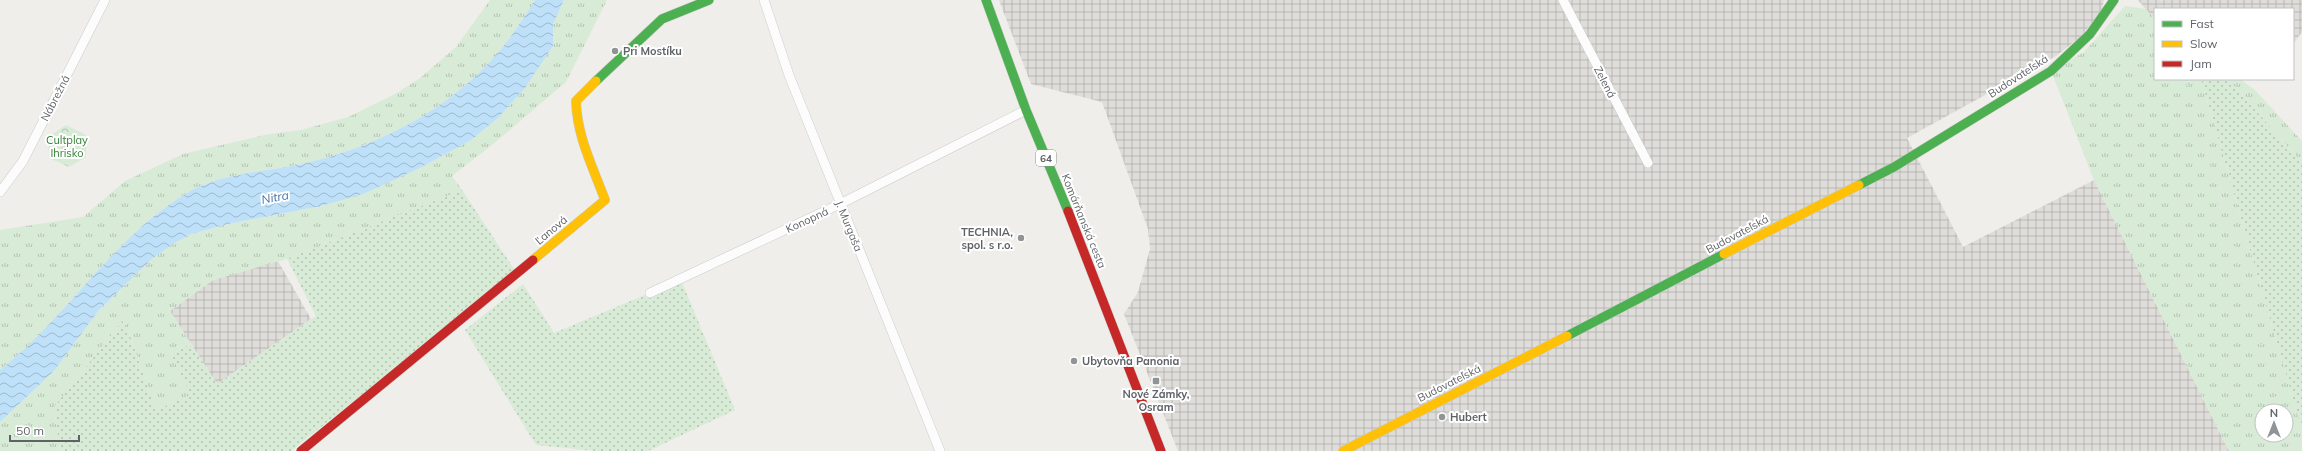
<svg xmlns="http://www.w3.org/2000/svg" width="2302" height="451" font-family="Mulish,sans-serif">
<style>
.industrial{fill:url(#industrial-grid)}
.grass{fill:url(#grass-tufts);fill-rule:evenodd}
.park{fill:url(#park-crowns)}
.garden{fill:url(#garden-dots)}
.water{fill:url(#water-waves)}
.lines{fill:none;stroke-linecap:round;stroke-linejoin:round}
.street-casing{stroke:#cbcccc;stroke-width:10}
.fast-casing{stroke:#cacacb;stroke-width:10}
.slow-casing{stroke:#cacacb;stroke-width:10}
.jam-casing{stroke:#cacacb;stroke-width:10}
.street{stroke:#fdfcfc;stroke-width:9}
.fast{stroke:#4caf50;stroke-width:9}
.slow{stroke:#ffc107;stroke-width:9}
.jam{stroke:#c62828;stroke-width:9}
.rail{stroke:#e4e4e4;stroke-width:3;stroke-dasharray:1 5;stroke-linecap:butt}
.poi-dot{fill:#919496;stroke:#fff;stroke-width:1.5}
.labels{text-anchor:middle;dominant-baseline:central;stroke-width:4;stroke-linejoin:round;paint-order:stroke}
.shield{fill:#fff;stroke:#8f9295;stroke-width:1}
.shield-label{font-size:10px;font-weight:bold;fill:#5f6368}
.poi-label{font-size:11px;font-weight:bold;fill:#5f6368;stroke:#fff;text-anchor:start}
.street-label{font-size:11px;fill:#5f6368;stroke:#fff}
.park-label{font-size:11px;fill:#348238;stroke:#fff}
.water-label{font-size:12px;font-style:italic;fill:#4174aa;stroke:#fff}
</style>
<defs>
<pattern id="industrial-grid" width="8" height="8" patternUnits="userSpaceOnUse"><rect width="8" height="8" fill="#dfddda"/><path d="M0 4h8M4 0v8" fill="none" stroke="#b8b7b5"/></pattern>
<pattern id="grass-tufts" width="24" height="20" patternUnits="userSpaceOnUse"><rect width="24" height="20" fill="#d8ebd6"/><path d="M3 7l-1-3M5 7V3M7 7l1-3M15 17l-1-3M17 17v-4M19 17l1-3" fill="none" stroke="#b2c2b1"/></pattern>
<pattern id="park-crowns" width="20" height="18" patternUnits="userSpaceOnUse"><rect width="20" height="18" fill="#d8ebd6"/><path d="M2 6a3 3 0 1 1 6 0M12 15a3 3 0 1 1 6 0" fill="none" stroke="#b2c2b1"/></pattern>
<pattern id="garden-dots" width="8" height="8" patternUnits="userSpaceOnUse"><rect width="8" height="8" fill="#d8ebd6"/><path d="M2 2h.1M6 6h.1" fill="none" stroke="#b2c2b1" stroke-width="1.8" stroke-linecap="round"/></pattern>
<pattern id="water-waves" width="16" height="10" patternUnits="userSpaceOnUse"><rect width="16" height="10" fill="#bfe0f9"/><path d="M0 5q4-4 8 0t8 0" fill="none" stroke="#9eb9cd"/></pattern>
</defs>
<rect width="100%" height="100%" fill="#efeeea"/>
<g class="industrial">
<polygon points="999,0 2104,0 2101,13 2079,38 2056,56 1907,138 1963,247 2094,180 2229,451 1178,451 1124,314 1138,292 1150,249 1148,229 1102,102 1031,84"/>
<polygon points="2138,0 2302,0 2302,32 2293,44 2293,9 2155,9 2155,20"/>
<polygon points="278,261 311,319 217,384 170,311 213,280"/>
</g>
<g class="grass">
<path d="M 490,0 L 535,0 C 531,9 524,17 518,26 C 470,99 387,145 302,164 C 264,172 219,173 185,194 C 111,240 67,317 0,370 L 0,230 L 83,217 L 125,181 L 183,154 L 269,134 L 301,130 L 348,117 L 397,93 L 420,78 L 456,47 Z"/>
<polygon points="564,0 607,0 566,82 492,145 452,176 462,190 287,259 213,280 170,311 191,344 171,354 191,395 156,410 124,319 54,407 60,451 0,451 0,422 54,371 99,310 153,258 175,242 191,234 228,224 321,206 363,193 422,167 471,140 498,118 525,88 553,46 553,24"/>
<path d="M 2125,6 L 2146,9 L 2155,20 L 2155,79 L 2201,79 L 2302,430 L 2302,451 L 2229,451 L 2094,180 L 2051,71 L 2084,52 ZM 2262,411 L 2286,411 L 2286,435 L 2262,435 Z"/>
<polygon points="2228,79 2240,79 2255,90 2302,141 2302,163"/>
</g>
<polygon class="park" points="66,125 86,135 86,157 69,167 49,158 48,137"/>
<g class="garden">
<polygon points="2201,79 2228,79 2302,163 2302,430"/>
<polygon points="462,190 516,272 291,451 60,451 54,407 124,319 156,410 191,395 171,354 191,344 217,384 316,316 287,259"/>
<polygon points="681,280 735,410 648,451 596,451 536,445 465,330 523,284 554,333"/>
</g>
<path class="water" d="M 535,0 L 564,0 L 553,24 L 553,46 L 525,88 L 498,118 L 471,140 L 422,167 L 363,194 L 321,206 L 228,224 L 191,234 L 176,242 L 153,258 L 99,310 L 54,371 L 0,422 L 0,370 C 67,317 111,240 185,194 C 219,173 264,172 302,164 C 387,145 470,99 518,26 C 524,17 530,9 535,0 Z"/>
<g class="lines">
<defs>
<g id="street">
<polyline points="764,0 789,75 940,451"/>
<polyline points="1563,0 1648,163"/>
<polyline points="0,192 23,161 105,0"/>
<polyline points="650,293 840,204 1026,110"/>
</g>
<g id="fast">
<polyline points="986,0 1026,110 1068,211"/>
<polyline points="596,81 662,19 709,0"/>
<polyline points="1859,185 1894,167 2051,71 2090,34 2114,0"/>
<polyline points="1567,336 1724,254"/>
</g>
<g id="slow">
<polyline points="1724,254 1859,185"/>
<path d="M 533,260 L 605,200 C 593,167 577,137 576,101 L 596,81"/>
<polyline points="1343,451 1567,336"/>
</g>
<g id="jam">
<polyline points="1068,211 1161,451"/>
<polyline points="301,451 533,260"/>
</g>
</defs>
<use href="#street" class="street-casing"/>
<use href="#fast" class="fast-casing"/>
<use href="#slow" class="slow-casing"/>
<use href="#jam" class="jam-casing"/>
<use href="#street" class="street"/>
<use href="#fast" class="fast"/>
<use href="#slow" class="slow"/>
<use href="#jam" class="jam"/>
<g class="rail">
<polyline points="2162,0 2165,9"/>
<polyline points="2185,79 2281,411"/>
<polyline points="2286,429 2292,451"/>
</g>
</g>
<g class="poi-dot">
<circle cx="615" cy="51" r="4"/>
<circle cx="1021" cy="238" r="4"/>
<circle cx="1074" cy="361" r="4"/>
<rect x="1152" y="377" width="8" height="8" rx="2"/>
<circle cx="1442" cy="417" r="4"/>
</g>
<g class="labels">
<rect class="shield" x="1036" y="150" width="20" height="16" rx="3"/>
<g class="shield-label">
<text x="1046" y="158">64</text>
</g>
<g class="poi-label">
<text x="623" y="51">Pri Mostíku</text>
<text x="1013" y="232" text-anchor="end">TECHNIA,<tspan x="1013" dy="13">spol. s r.o.</tspan></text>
<text x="1082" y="361">Ubytovňa Panonia</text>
<text x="1156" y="394" text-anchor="middle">Nové Zámky,<tspan x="1156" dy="13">Osram</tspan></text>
<text x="1450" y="417">Hubert</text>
</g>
<g class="street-label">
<text transform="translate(2018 76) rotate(-33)">Budovateľská</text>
<text transform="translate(1605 82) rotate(63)">Zelená</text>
<text transform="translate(55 98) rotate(-63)">Nábrežná</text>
<text transform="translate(807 220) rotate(-25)">Konopná</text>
<text transform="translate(1084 221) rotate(68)">Komárňanská cesta</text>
<text transform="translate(849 226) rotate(68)">J. Murgaša</text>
<text transform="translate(551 230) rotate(-40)">Ľanová</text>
<text transform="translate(1737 234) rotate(-28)">Budovateľská</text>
<text transform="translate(1449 383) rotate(-27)">Budovateľská</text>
</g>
<g class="park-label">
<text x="67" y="140">Cultplay<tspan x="67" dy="13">Ihrisko</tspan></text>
</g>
<g class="water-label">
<text transform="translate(275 197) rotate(-11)">Nitra</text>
</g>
</g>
<rect x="2154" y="8" width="140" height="72" fill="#ffffff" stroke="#bfc1c3"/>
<rect x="2162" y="21" width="20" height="6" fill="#4caf50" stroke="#bfc1c3"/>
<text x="2190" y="28" font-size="12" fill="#5f6368">Fast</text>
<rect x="2162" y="41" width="20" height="6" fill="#ffc107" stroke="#bfc1c3"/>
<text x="2190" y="48" font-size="12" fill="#5f6368">Slow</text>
<rect x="2162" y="61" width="20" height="6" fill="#c62828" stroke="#bfc1c3"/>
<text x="2190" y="68" font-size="12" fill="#5f6368">Jam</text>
<g transform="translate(2274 423)"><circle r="19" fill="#ffffff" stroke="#bfc1c3"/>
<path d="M0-3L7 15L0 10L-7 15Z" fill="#919496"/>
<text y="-6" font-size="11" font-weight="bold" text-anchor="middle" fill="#5f6368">N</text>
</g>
<path d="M10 435v6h69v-6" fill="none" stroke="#5f6368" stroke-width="2"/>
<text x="16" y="435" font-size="12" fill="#5f6368" stroke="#ffffff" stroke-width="3" paint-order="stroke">50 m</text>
</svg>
